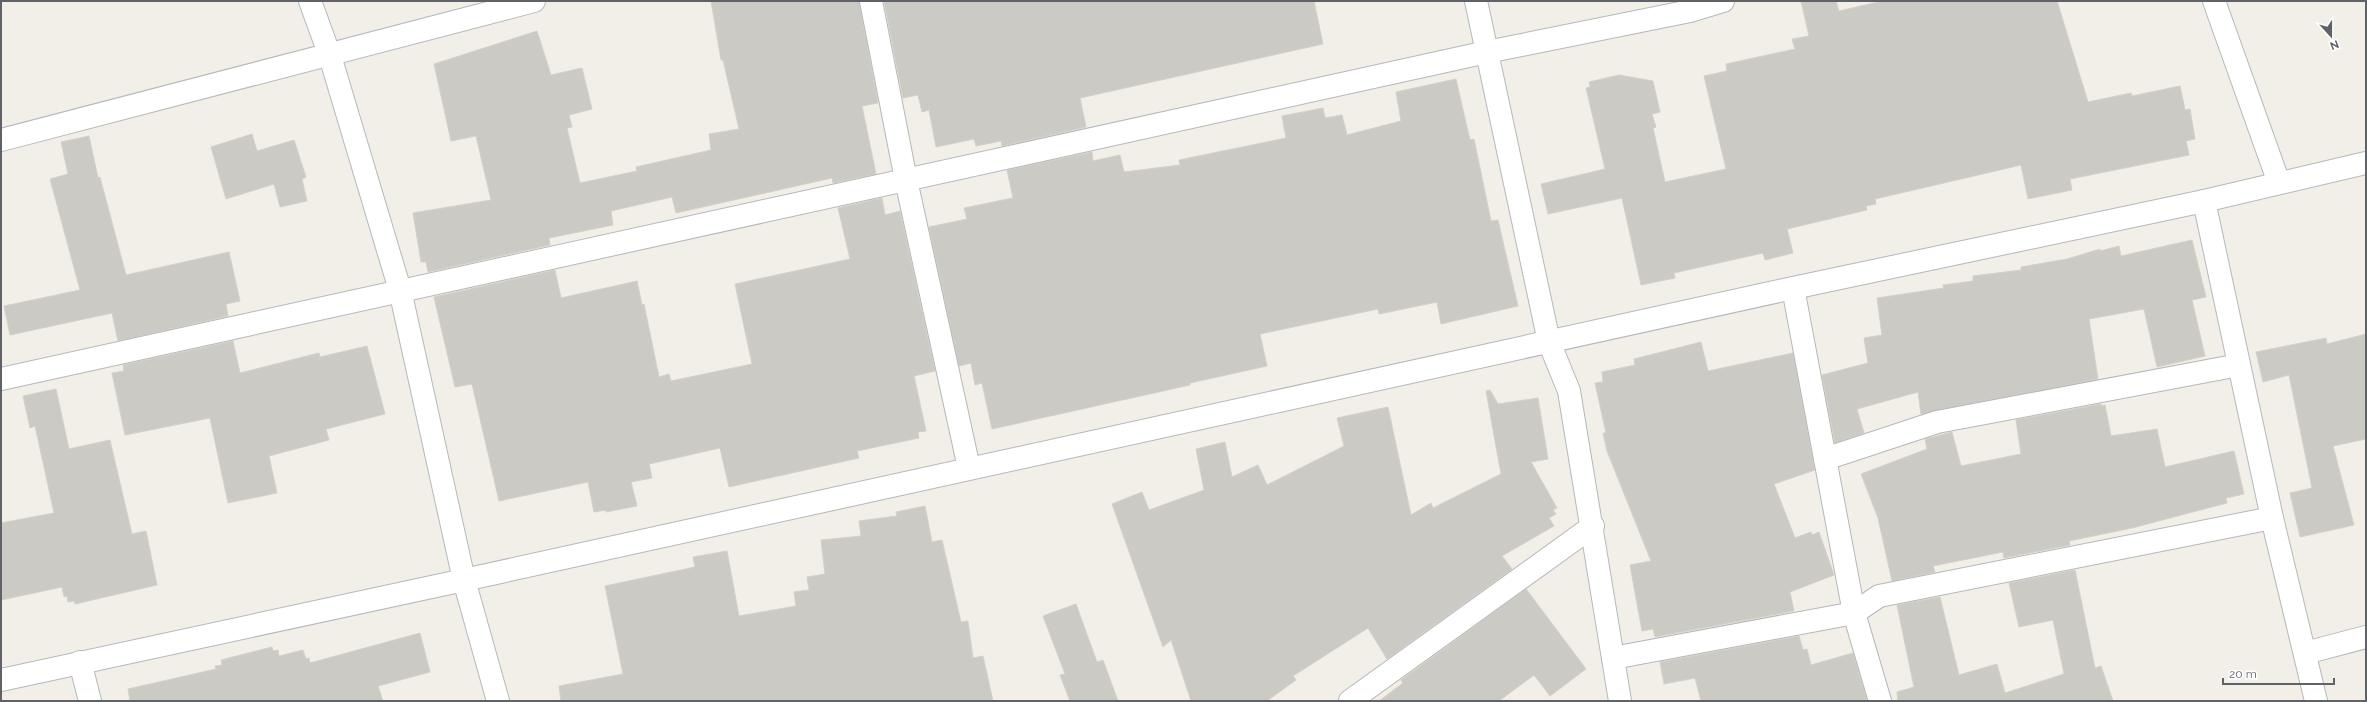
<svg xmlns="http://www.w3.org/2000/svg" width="2367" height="702" font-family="Raleway,sans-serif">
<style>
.building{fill:#cccac5;stroke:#d6d1c6}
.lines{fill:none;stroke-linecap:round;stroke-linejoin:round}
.minor-casing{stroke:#b5b8bc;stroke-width:24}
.tertiary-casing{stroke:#b5b8bc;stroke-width:24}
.minor{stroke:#fff;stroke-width:22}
.tertiary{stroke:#fff;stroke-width:22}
</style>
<rect width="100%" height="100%" fill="#f1efe8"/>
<g class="building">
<polygon points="711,1 859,1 878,103 862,106 876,174 833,183 832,178 676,213 672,197 611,211 613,225 549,238 550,245 428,272 426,262 421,262 413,213 491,200 476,136 451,141 434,64 537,31 551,75 582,68 592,109 569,115 572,127 567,128 580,183 637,171 636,167 711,150 709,134 739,129 723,60 721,60"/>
<polygon points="884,1 1314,1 1323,44 1080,98 1086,127 1002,146 1001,141 976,146 974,139 936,147 929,110 922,112 918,95 903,98"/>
<polygon points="1801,1 1836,1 1839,11 1883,1 2057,1 2088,102 2131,93 2132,96 2180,86 2185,110 2190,109 2195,139 2186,141 2189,155 2070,179 2072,190 2028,199 2021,165 1875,199 1876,204 1866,206 1867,210 1787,229 1793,253 1765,260 1763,253 1674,273 1675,278 1641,285 1622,198 1548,214 1541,184 1605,169 1586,88 1590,87 1589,82 1619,75 1653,81 1660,112 1652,114 1656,127 1653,128 1665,182 1726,169 1704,76 1727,71 1726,64 1795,49 1792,39 1809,36"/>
<polygon points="1456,79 1470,140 1474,139 1491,221 1498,220 1518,306 1441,324 1437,302 1379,314 1378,309 1260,334 1267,366 1190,383 1190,385 992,429 982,383 975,385 971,363 959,366 929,227 967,219 964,208 1013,198 1007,170 1092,152 1093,161 1120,155 1124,172 1180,165 1179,160 1286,138 1282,116 1323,108 1325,118 1342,115 1347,135 1401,121 1396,92"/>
<polygon points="252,134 257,151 294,140 306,177 302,179 307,201 280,207 274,184 226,199 211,147"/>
<polygon points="89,136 98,178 100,177 126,275 229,252 240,301 226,304 228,316 118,341 112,313 10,335 4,306 80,290 50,179 68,174 61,142"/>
<polygon points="882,198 885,215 900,211 935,371 914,376 926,431 918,432 919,438 857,451 859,458 729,487 720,448 649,464 652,478 631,482 637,506 606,512 606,510 594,512 588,482 499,501 472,384 455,387 434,297 555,270 561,298 637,281 642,305 644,304 659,377 669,374 671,381 752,364 735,284 850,259 838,208"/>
<polygon points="2192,240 2206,297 2192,300 2205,356 2157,367 2144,309 2089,319 2098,379 1921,414 1918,392 1857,409 1864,433 1835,443 1822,375 1868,363 1864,338 1882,335 1877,298 1944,288 1943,285 1973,281 1973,276 2021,270 2021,267 2067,259 2100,249 2100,251 2119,246 2121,256"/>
<polygon points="2366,334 2366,439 2333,446 2354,525 2300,537 2290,493 2312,488 2289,375 2263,382 2256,352 2326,338 2327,344"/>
<polygon points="233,341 240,373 319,353 320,357 367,346 385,414 326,429 329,440 269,456 277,493 228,503 210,418 125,435 112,373 124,371 123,365"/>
<polygon points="1701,342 1708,371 1793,353 1815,470 1774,484 1795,538 1811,532 1812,535 1819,532 1834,575 1790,592 1794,611 1655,637 1653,629 1642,631 1630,565 1651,561 1607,451 1603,433 1606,433 1595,383 1603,382 1602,372 1635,365 1634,359"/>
<polygon points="56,389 69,449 110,440 132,534 146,531 157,585 75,604 74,601 68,602 67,596 64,597 62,587 1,600 1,523 54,513 35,426 30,428 23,396"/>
<polygon points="1490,390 1498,404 1538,398 1548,459 1531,462 1557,508 1553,510 1556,514 1549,518 1554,526 1502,556 1512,569 1387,659 1368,628 1293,676 1296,680 1267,701 1191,701 1171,640 1163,647 1112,504 1142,492 1149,510 1204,490 1196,449 1225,442 1232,477 1258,465 1267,485 1344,446 1337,418 1388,407 1411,515 1431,503 1433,508 1501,474 1486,391"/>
<polygon points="2101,404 2102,406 2105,405 2111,436 2157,429 2165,467 2234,451 2244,494 2226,498 2227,503 2132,528 2069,541 2070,545 2004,558 2003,552 1933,566 1935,572 1892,581 1878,518 1861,474 1927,449 1925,439 1952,432 1961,466 2021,454 2016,420"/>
<polygon points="925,506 932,542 942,540 961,622 968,621 973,658 983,656 993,701 561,701 559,686 623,674 605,586 695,567 693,557 727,551 739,616 796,606 794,592 809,590 807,577 825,574 821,540 861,536 859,521 897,516 896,512"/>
<polygon points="2075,570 2095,668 2101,666 2113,701 1898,701 1897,692 1914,687 1897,605 1940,597 1959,675 1997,664 2005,693 2064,674 2053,620 2019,627 2009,583"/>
<polygon points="1526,589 1586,669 1550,696 1534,675 1499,701 1379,701 1403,683 1401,680"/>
<polygon points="1076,604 1097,662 1103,660 1118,701 1070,701 1060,675 1065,674 1043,616"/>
<polygon points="420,633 430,672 378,686 383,701 130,701 128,689 216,669 215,666 222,665 221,660 272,647 273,651 278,650 279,656 303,650 306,659 309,658 310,663"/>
<polygon points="1799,636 1803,650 1807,649 1811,665 1853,653 1867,701 1701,701 1695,678 1664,684 1660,662"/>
</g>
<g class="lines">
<defs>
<g id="minor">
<polyline points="871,1 906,180 969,468"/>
<polyline points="1476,1 1549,342 1569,391 1620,701"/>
<polyline points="2214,1 2279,183"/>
<polyline points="1,140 534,1"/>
<polyline points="2204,201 2272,518 2316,701"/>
<polyline points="1793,288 1854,613 1880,701"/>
<polyline points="1,379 1487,52 1690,11 1723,1"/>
<polyline points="1825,459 1937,422 2239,365"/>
<polyline points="2305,653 2366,637"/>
<polyline points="1613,658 1854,613 1879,596 2272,518"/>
<polyline points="80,662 90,701"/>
<polyline points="1,680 464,580 1793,288 2204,201 2366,163"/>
<polyline points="1350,701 1593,526"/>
</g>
<polyline id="tertiary" points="310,1 330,56 400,290 464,580 498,701"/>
</defs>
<use href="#minor" class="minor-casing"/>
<use href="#tertiary" class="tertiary-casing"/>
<use href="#minor" class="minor"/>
<use href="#tertiary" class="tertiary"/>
</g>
<rect width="2367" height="702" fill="none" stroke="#5f6368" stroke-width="4"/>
<g transform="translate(2331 36) rotate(159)" stroke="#ffffff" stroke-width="3" paint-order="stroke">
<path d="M0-3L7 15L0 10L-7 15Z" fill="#5f6368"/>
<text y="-6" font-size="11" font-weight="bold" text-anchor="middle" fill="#5f6368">N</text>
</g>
<path d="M2223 678v6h111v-6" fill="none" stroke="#5f6368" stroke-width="2"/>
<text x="2229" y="678" font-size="12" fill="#5f6368" stroke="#ffffff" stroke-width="3" paint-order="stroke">20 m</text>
</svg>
